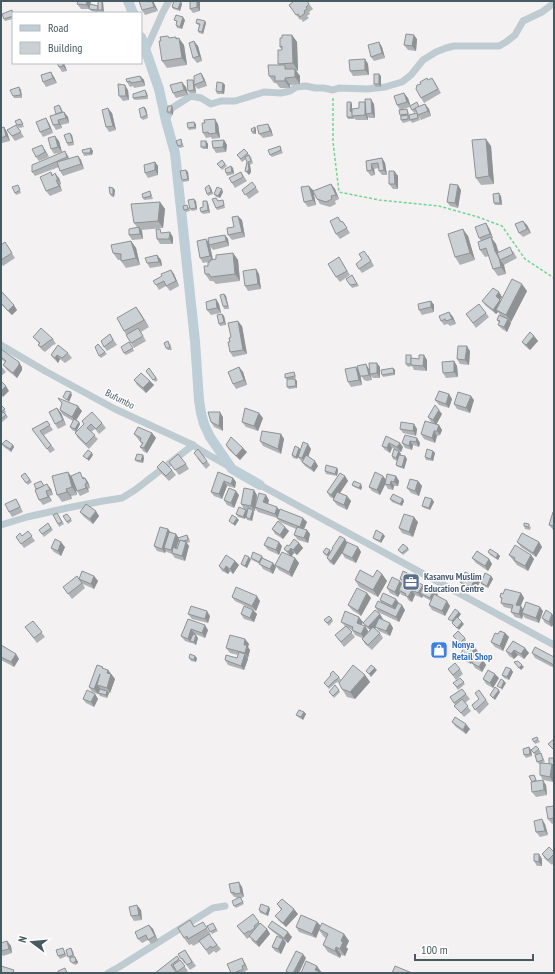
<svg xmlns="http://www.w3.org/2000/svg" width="555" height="974" font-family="'PT Sans Narrow',sans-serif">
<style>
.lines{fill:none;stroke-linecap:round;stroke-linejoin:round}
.path{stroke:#74d492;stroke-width:1.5;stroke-dasharray:3 2;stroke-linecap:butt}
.street{stroke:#beccd2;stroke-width:7}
.secondary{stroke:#beced6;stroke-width:10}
.wall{fill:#afb3b6;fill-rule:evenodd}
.shaded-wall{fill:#8e9294}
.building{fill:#cbd0d4;stroke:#8e9294}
.labels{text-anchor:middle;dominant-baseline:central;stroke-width:3;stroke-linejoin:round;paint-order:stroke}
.street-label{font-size:10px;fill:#485a61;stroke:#fff}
.service-label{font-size:10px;font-weight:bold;fill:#4e5e75;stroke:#fff;text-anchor:start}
.shop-label{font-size:10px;font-weight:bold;fill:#366cbe;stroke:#fff;text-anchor:start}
</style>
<rect width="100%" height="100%" fill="#f4f1f2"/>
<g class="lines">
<polyline class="path" points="333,98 333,142 339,192 379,200 439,206 478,217 502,226 525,259 554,278"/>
<g class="street">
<polyline points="146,50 163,12 169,1"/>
<polyline points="168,116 172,108 191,96 201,98 211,104 221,101 235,101 264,92 281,93 290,91 296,87 306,86 315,88 324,88 333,90 339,88 367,89 385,87 402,82 411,75 423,60 436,52 446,48 454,46 499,46 506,42 515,35 523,21 542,12 554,3"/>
<polyline points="1,345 45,371 115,409 193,445 200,450 230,467"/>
<polyline points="260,485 554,645"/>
<polyline points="1,525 27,517 67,508 103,501 122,498 135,490 193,445"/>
<polyline points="108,973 119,967 213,908 225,906"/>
</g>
<g class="secondary">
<polyline points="128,1 133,13"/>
<polyline points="141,37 159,89 166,121 175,153 195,341 199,400 201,413 204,424 210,437 232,469 260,485"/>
</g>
</g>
<g class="wall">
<polygon points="98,1 104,12 100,12 99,11 99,13 91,11 90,9 81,9 77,4 90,4 98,6"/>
<polygon points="139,1 153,1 158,11 145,15 142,10"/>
<polygon points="307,1 313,9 309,12 310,14 307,16 309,18 303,22 301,19 300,20 289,5"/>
<polygon points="200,2 200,11 193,13 190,9"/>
<polygon points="182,4 180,11 173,9 172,7"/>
<polygon points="12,10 14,13 13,13 13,19 5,21 4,19"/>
<polygon points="174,20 185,20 182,29 177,28 176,25 177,22"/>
<polygon points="196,23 206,23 203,34 199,33 198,31 199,25 198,25"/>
<polygon points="292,35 297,42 298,71 296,71 300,76 300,84 290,85 290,88 280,88 276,83 274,83 269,76 279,65 278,64 282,50 280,47 282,38"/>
<polygon points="169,38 184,45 187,65 167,68 162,61"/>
<polygon points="417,39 416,51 408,50 404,45"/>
<polygon points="379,42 382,47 385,58 374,61 371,57"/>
<polygon points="198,46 202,61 197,63 193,58"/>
<polygon points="365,59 368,64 369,75 353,76 350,71"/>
<polygon points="57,63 64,63 67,71 62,72 59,67"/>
<polygon points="201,73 204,78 207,86 198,89 195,86 196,93 190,93 188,91 194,81"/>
<polygon points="140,76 144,80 145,86 134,88 133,86 130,87 127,82"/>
<polygon points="381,76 381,87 376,87 374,84"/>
<polygon points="54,77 57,83 46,87 43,82"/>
<polygon points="428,80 435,82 441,93 424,103 421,98 421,84"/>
<polygon points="223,83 225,85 224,94 217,94 216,91"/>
<polygon points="19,87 21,90 22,98 14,98 13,96"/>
<polygon points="186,87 188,95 176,98 173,93"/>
<polygon points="128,90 129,100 123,101 119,96"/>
<polygon points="147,93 148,99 135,100 133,98"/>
<polygon points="408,98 410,106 420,107 425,104 429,109 431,116 421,120 418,115 417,112 414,113 410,107 403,109 408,111 409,115 417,113 418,115 420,120 412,123 410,120 409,116 410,121 403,123 401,120 400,115 400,110 397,105"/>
<polygon points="365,103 374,104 375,118 369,118 368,117 368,120 356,120 354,118 354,119 348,119 347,117 352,104 352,109 359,108"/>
<polygon points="59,105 61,107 63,112 64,112 68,117 69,123 61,125 62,128 56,130 53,125"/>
<polygon points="172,106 173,109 173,115 169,114 167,112"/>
<polygon points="144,107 146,109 148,118 143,120 141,118"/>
<polygon points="112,113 116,130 109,132 106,127"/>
<polygon points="20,119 22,122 24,127 19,128 17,125"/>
<polygon points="49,123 53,133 43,137 40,132"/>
<polygon points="196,124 196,129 189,130 188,128"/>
<polygon points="218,124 220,138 212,139 211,137 206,138 203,133"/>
<polygon points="16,125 24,137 15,141 7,130"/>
<polygon points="4,127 7,132 10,141 2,143 1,141 1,128"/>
<polygon points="256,129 256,134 253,134 252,132"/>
<polygon points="271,129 273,136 263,138 259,134"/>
<polygon points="72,135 74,145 68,146 67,143"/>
<polygon points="181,139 182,142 184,147 179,148 178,146"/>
<polygon points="224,140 227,145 226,152 216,153 213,148"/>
<polygon points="59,141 62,152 54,154 51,149"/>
<polygon points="206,141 208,144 208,149 203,149 201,147"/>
<polygon points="280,146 283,153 272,157 270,155"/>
<polygon points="491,146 494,184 481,185 476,178"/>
<polygon points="244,149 251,157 253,163 250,165 251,172 249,175 245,171 247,162 246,159 242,162 237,155"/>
<polygon points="45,150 49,157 39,161 36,157"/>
<polygon points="93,151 92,155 84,156 83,153"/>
<polygon points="68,156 69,159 78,156 81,160 84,169 63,176 60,171 59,167 35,176 32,172"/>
<polygon points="382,158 385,163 387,175 382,175 379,171 379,168 374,169 375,175 371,176 367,171 366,161"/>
<polygon points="222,160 227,166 222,170 217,164"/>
<polygon points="155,162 158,166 158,175 148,178 145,173"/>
<polygon points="231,166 233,168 234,174 227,176 226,173"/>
<polygon points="186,170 188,172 189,181 183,182 182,180"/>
<polygon points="394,171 398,176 398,189 393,189 389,184"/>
<polygon points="51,172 53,175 59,178 61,184 60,185 62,191 50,196 46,191"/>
<polygon points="241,172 247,181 235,188 232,183"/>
<polygon points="252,182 259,192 249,199 242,190"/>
<polygon points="331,184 335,189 339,199 335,201 336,204 330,207 320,204 317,199"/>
<polygon points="18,185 21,193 16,195 15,193"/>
<polygon points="211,188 213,194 208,196 207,194"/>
<polygon points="115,190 114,197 112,197 110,194"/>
<polygon points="313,190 316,205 308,207 304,202"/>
<polygon points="461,190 458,208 450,206 447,202"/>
<polygon points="223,192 220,198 216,197 214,194"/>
<polygon points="151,193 153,199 144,200 143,198"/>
<polygon points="501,196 502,205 495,205 494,203"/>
<polygon points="223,200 224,203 225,208 217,210 216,208 219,201"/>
<polygon points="196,201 197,210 192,211 190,209"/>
<polygon points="160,202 165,209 163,228 141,230 142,231 143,239 132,240 129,235 137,227 134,223"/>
<polygon points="208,203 210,213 203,214 201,212 203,207"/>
<polygon points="189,207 190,211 186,212 184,210"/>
<polygon points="338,217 341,221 343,222 350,233 340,239 336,234"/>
<polygon points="242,220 245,237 232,240 228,235"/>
<polygon points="527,225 531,233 523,237 519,233"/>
<polygon points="489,228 493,238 492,239 496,244 499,252 513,251 517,258 504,265 506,274 498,276 493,269 489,256 485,257 480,250 481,241 479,238"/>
<polygon points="225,235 228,239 229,246 213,250 210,246 213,259 216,259 233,253 238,260 240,281 216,284 213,281 210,281 205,274 208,266 208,262 203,263 200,258 209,242"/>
<polygon points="468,236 475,260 460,265 455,257"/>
<polygon points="173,237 173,244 160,244 157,239"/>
<polygon points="131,241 136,248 140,265 126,268 121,261 121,260 118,260 113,253"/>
<polygon points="5,242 15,258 3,266 1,263 1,245"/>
<polygon points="157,255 161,260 162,266 150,268 147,263"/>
<polygon points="368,255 374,266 362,273 359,269"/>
<polygon points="342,262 350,275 340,282 336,277"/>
<polygon points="256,269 259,274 261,289 248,291 245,286"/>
<polygon points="171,270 174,274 179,286 170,291 166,286 159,290 156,285 162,276"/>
<polygon points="352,275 359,286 352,288 346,279"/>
<polygon points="1,291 17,310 12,315 1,304"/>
<polygon points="527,291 511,322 510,322 511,323 507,332 502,329 498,325 499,323 497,320 500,315 498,312 496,314 486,306 482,301 499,292 502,297 500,300 501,301"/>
<polygon points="224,294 226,296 229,309 224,309 223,306"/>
<polygon points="216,299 219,304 221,313 211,315 207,310"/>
<polygon points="431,301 434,305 434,312 422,315 419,310"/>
<polygon points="136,307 141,314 149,327 141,332 146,341 134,348 124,331"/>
<polygon points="449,312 453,317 456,324 450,326 448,324 444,325 441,321"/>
<polygon points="486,313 489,317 476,328 466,314"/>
<polygon points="222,314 224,316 226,325 220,326 219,324"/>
<polygon points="242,326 247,354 233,357 230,352 230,342 231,337"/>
<polygon points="110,334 117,345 107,351 104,347"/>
<polygon points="534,336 538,341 530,350 525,346 522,342"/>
<polygon points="33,337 53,339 56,344 53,345 45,352 42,350 38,345 39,344 37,341"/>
<polygon points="170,343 172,350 168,350 166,348"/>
<polygon points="131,345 134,351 126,355 124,353"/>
<polygon points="1,350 22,367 22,370 17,378 7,370 3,365 5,362 1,359"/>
<polygon points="470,351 469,365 460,364 457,359"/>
<polygon points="105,352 107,354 101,358 99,356"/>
<polygon points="68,353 72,358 65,363 60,359 58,363 54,359 51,355"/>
<polygon points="411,355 412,359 427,360 427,371 414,370 412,366 408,367 406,364"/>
<polygon points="454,361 457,366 458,377 446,378 443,373"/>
<polygon points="366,364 369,371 380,367 380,378 373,378 371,376 372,380 367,381 364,380 360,374 362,385 351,387 348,382 356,367 359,371"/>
<polygon points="1,366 6,372 1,376"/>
<polygon points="239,367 243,372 247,385 236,389 233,384"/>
<polygon points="149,368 158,380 155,382 146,371"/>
<polygon points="393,368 395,370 395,375 383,377 382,375"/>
<polygon points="294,372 295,374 296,378 294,379 295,379 297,381 297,388 289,389 287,387 287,379 285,378"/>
<polygon points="134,380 150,381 154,385 146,393 137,385"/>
<polygon points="449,394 452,399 449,408 439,405 435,400"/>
<polygon points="58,398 82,411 76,420 80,424 76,432 72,430 70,427 73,421 63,415 60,410 62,404"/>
<polygon points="474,400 470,413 457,409 454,404"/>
<polygon points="1,405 6,412 5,413 8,417 2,422 1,421"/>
<polygon points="57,408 61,413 66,425 58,429 55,424"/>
<polygon points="442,414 436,425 431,422 428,417"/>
<polygon points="223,417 223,431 214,427 211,422"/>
<polygon points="263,418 258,431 246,427 242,422"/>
<polygon points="47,421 53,430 44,435 55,450 50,453 32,429"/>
<polygon points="82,421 102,423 106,428 99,434 95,429 91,432 98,439 89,449 78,438 75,433 84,424"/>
<polygon points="414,424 417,429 416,436 403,433 400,429"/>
<polygon points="439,425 442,430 440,435 437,436 435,443 424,439 421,434"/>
<polygon points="152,433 156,438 147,453 144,452 140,447 142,444 134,434"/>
<polygon points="281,434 284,439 281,454 263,446 260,441"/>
<polygon points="386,436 403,447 401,452 399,451 401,454 400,455 405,456 407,459 404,469 398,467 396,465 397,461 393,459 392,456 397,450 392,448 390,453 385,450 382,446"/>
<polygon points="417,438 420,443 419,447 413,445 412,450 405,448 402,443"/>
<polygon points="2,444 13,445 14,447 11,452 4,447"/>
<polygon points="226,445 247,452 240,460 229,450"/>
<polygon points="311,449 308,456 318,466 314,472 305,466 298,457 297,459 293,458 292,455 300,450"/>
<polygon points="433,451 435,453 433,461 426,460 425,457"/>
<polygon points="143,455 144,458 143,463 137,462 135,460"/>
<polygon points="197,458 207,461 210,465 206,469"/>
<polygon points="169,462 186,464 189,469 179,475"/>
<polygon points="157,467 172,470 176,475 169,481 160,472"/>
<polygon points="337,468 338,470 337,476 326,474 325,471"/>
<polygon points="68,472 71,476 84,477 88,482 90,488 88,489 89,492 80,496 76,489 77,495 71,496 72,499 62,502 57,495"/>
<polygon points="218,472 233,478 236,482 235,488 227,486 222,499 214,496 211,492"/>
<polygon points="25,473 32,482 28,485 21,476"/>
<polygon points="345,476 348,481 340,493 347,496 351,501 347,510 337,505 333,500 334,499 330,497 327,492"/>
<polygon points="396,476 399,481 398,486 394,486 393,490 388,489 385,484 380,495 372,491 369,487 386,479"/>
<polygon points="41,481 44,486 51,489 53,495 49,496 52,501 43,505 39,500 36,489"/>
<polygon points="418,481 422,486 419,496 411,493 407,488"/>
<polygon points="352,485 362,487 361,490 354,487"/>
<polygon points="239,495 234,508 227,505 224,500"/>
<polygon points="257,495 256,504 269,500 268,504 307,522 304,529 307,530 310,534 308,543 298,540 294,535 296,529 280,522 277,518 258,512 255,508 255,511 254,511 254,512 252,521 247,520 246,517 245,519 238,517 236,514 244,509 241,504"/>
<polygon points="16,499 19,504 23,512 12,517 9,512"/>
<polygon points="390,499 403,499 404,501 402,506 392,502"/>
<polygon points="432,499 434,502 430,510 424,508 422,506"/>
<polygon points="80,512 99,516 93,524 84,517"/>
<polygon points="554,512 554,531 549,525"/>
<polygon points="57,513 64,524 59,527 58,524"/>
<polygon points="67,514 72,521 68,524 63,516"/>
<polygon points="418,522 413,537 402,533 399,528"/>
<polygon points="48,523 53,530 44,537 39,530"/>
<polygon points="524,526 531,527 530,530 525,529"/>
<path d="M 168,529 L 170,532 L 176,534 L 179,538 L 187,535 L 189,538 L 190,542 L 187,543 L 189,546 L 185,561 L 175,558 L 172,554 L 167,552 L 166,551 L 165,553 L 157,551 L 154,546 ZM 179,541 L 179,542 L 177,549 L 176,548 Z"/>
<polygon points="272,529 289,531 283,539 275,534"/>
<polygon points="28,531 35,541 24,548 16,537 22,536"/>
<polygon points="385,536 381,543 375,540 373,538"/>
<polygon points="345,539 347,543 358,547 361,552 356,563 345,558 342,553 334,565 330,563 327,558 328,557 325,555 323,552 331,552 333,549 332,548"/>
<polygon points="517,542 539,542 542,547 536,557 521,547"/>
<polygon points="299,543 303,548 297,555 294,553 291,557 295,558 299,563 292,577 279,570 275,565 290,556 288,554 284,549 289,546"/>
<polygon points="264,545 282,546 279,555 268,550"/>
<polygon points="65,547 61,556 54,552 51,548"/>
<polygon points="408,548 409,550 403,555 398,550"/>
<polygon points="488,552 498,554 500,556 498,560 490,555"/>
<polygon points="509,555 531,555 534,559 528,571 517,565"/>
<polygon points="251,558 263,558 273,563 276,567 273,574 263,569 260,564 252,560"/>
<polygon points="472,558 489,559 492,564 488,571 476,563"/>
<polygon points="251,559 247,568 243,566 241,564"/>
<polygon points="235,561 239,565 233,574 230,571 228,574 222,571 219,566"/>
<polygon points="382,574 387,581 378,597 359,587 355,580 373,577"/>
<polygon points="94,576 98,581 94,589 83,584 85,588 72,599 63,587 79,579"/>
<polygon points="491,576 493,579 488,588 482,585 481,583"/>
<polygon points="400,579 416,581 416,582 438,594 437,596 450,606 445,616 432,610 429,605 431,601 424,597 423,596 422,598 415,595 412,602 408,600 407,597 402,595 400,593 398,597 390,593 387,588 400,581 402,584 402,582"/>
<polygon points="460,582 480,582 474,592 463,586"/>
<polygon points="367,593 371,598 361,616 352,610 348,605"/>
<polygon points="521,593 524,598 521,606 523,609 543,611 539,623 525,618 523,615 522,619 515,617 511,612 512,609 504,607 501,603 502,599 500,597 503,594"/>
<polygon points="232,597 260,601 256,611 235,601"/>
<polygon points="380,600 399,604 405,610 399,622 378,612 375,607 381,603"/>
<polygon points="253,610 257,614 254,622 244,619 241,614"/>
<polygon points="188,614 210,616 208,623 192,619"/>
<polygon points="552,614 554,617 554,622 552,627 545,623 542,618"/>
<polygon points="188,619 208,630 205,638 195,634 194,635 198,638 196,645 192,643 191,643 185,641 181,636"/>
<polygon points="332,619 333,621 329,626 324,620"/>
<polygon points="383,619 382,620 390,623 393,628 390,636 379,631 376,627 375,628 380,633 383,638 372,650 365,644 362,639 362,638 355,635 352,630 348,628 355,637 344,647 335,635 345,626 341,622 363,622 361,625 365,626 368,631 367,633 370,630 367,628 363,623"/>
<polygon points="33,621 45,637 37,643 25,627"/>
<polygon points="505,633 509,637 503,651 495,647 491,642 498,634"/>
<polygon points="453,636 465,638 466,640 461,645"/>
<polygon points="245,639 249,644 248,647 250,650 248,658 247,657 248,659 244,670 228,665 225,660 237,658 238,655 230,653 226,648"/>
<polygon points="513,641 529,653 524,659 518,655 514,659 509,656 506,651"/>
<polygon points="1,645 16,654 19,659 14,667 1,660"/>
<polygon points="475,647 478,652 475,657 483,660 486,665 482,672 475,668 472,663 473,661 471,664 463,660 460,655"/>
<polygon points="532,653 554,657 554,668 535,658"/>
<polygon points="189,658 197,658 196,662 191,661"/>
<polygon points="104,669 108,670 115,679 110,693 107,692 109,693 107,698 100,696 98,693 100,688 98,694 92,692 89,687"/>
<polygon points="448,669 460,669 463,674 456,680"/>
<polygon points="511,669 513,672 509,680 504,678 502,675"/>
<polygon points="365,675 370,682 355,699 347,697 342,689"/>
<polygon points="339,677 341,680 338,683 337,682 329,689 324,683"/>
<polygon points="460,678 465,684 458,690 453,683"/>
<polygon points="499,678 493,688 486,684 483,679"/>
<polygon points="462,689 470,699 465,703 471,711 464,717 458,710 454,706 455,705 450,697"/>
<polygon points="339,690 340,692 334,698 329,692"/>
<polygon points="479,690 489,704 479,714 472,705 479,699"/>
<polygon points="95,694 98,699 94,707 86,703 83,699"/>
<polygon points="304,712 306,714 303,720 298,717 296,715"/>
<polygon points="452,722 470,729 466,734 456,727"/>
<polygon points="538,739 540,742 535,744 534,742"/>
<polygon points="536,746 541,752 538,754 541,753 545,762 542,763 549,764 554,758 554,777 553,782 543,780 540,775 540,764 539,764 537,762 535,755 531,750"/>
<polygon points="529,747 531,750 532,756 526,758 524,755"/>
<polygon points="534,775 537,781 546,785 547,795 536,797 532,792 532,782"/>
<polygon points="554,806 554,823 552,824 548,819"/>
<polygon points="545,824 548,835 540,837 536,832"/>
<polygon points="554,852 554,862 552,865 545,859 542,854"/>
<polygon points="539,854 542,859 542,866 537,866 534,861"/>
<polygon points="242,887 244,897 241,898 244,904 236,908 234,906 237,899 236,897 234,897 231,893"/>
<polygon points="277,904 298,914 286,927 279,921 275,916 281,910"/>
<polygon points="269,907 270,909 268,916 260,913 259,910"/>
<polygon points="141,910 142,920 134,921 131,916"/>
<polygon points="253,914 260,924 267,929 270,934 259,947 252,941 250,937 247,939 237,926"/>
<polygon points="190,920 195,927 203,922 211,935 210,936 221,949 216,953 214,951 209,955 200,942 193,946 192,944 189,945 184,938"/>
<polygon points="317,922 320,926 344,934 349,941 346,947 348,949 345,956 341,955 340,958 328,952 323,945 326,938 324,937 319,930 316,938 299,932 296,927"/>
<polygon points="213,923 218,931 212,934 207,926"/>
<polygon points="149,925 153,929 158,941 151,944 148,940 142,943 138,939"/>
<polygon points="268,927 292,937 288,943 283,940 286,943 281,954 275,951 272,947 281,938 272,931"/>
<polygon points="7,941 11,946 12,953 3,956 1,953 1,943"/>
<polygon points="71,948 73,951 75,957 78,962 77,964 75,965 72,963 70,961 70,959 68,957"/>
<polygon points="64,950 67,956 60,959 58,956"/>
<polygon points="185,950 196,966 190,970 185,963 184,963 178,954"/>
<polygon points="177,956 188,971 185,973 178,973 175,969 174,970 177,973 155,973"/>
<polygon points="245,963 248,970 245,971 246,973 231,973"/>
</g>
<g class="shaded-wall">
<polygon points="87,1 91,1 90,9 86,5"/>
<polygon points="102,1 103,1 104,12 102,10"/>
<polygon points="152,1 153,1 158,11 154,7"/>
<polygon points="181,1 182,4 180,11 178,9"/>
<polygon points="197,1 200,1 200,11 197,7"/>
<polygon points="183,17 185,20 182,29 180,27"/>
<polygon points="205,21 206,23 203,34 202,32"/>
<polygon points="292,35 297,42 298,71 293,63"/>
<polygon points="414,35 417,39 416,51 412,46"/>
<polygon points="176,37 180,43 179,38 184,45 187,65 182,58"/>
<polygon points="194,41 198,46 202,61 199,56"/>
<polygon points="379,42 382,47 385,58 382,53"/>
<polygon points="365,59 368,64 369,75 365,70"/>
<polygon points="62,63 64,63 67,71 63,66"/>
<polygon points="295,69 300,76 300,84 295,77"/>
<polygon points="51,72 54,77 57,83 53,78"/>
<polygon points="201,73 204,78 207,86 204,81"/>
<polygon points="379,74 381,76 381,87 379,84"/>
<polygon points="140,76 144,80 145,86 142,81"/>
<polygon points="285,78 290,85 290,88 285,81"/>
<polygon points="193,80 195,82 194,85 195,86 196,93 194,90"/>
<polygon points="182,82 186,87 188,95 184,90"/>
<polygon points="223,83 225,85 224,94 222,92"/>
<polygon points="125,85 128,90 129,100 126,96"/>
<polygon points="19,87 21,90 22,98 21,95"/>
<polygon points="145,90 147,93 148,99"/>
<polygon points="404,93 408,98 411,107 407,102"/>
<polygon points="371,99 374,104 375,118 372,113"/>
<polygon points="351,102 352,104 352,114 350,111"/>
<polygon points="365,102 368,107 366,114 368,117 368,120 365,115"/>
<polygon points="425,104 429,109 431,116 428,111"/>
<polygon points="172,106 173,109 173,115 171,112"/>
<polygon points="144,107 146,109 148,118 147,115"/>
<polygon points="108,108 112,113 116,130 113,126"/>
<polygon points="64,112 68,117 69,123 66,118"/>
<polygon points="46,118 49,123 53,133 50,128"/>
<polygon points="215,119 218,124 220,138 216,133"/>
<polygon points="58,120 61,125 62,128 59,124"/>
<polygon points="194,122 196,124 196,129 195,127"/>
<polygon points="268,124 271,129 273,136 270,131"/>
<polygon points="4,127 7,132 10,141 6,136"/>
<polygon points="255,127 256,129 256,134 254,132"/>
<polygon points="70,133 72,135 74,145"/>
<polygon points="55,136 59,141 62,152 58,147"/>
<polygon points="486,139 491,146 494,184 489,176"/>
<polygon points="224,140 227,145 226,152 223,147"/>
<polygon points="206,141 208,144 208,149 206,147"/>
<polygon points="42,145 45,150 49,157 45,152"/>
<polygon points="91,148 93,151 92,155 90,153"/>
<polygon points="65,151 68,156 70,162 67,157"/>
<polygon points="78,156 81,160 84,169 81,164"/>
<polygon points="382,158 385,163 387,175 384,170"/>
<polygon points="155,162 158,166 158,175 155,170"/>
<polygon points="248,162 250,165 251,172 249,175 247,172"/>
<polygon points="371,164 374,169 375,175 372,170"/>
<polygon points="231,166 233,168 234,174 232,172"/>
<polygon points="186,170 188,172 189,181 188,179"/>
<polygon points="394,171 398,176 398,189 395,184"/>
<polygon points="55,173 59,178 61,184 58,180"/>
<polygon points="56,180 60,185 62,191 59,186"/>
<polygon points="331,184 335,189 339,199 336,195"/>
<polygon points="209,185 211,188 213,194 211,192"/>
<polygon points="458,185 461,190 458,208 455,203"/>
<polygon points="309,186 313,190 316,205 313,200"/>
<polygon points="113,188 115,190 114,197 113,195"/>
<polygon points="222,189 223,192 220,198 218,196"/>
<polygon points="499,193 501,196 502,205 500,203"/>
<polygon points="194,199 196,201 197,210 196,208"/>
<polygon points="207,201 208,203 210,213 208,210"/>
<polygon points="160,202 165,209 163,228 158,221"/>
<polygon points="238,216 242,220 245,237 242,232"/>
<polygon points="523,221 527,225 531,233 527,229"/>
<polygon points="486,223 489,228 493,238 490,234"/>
<polygon points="139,227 142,231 143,239 140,234"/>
<polygon points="463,229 468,236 475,260 470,253"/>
<polygon points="170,232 173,237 173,244 169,239"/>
<polygon points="225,235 228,239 229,246 226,241"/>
<polygon points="491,237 496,244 500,260 504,265 506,274 501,267 495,251"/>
<polygon points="206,239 210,244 209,245 210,246 213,261 210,256"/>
<polygon points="131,241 136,248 140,265 136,258"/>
<polygon points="233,253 238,260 240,281 235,274"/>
<polygon points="157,255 161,260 162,266 159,262"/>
<polygon points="256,269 259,274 261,289 258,284"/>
<polygon points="171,270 174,274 179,286 176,281"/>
<polygon points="522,284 527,291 511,322 506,315"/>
<polygon points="499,292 502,297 499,301 496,296"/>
<polygon points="224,294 226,296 229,309"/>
<polygon points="216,299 219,304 221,313 217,308"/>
<polygon points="500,300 504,305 496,310 498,312 496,314 493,310"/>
<polygon points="431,301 434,305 434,312 431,307"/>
<polygon points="14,305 17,310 12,315 8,311"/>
<polygon points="136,307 141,314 149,327 144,320"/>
<polygon points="449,312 453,317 456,324 452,319"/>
<polygon points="222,314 224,316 226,325 224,322"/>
<polygon points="508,319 511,323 507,332 504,327"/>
<polygon points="238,321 242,326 247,354 243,350"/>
<polygon points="534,336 538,341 530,350 526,345"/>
<polygon points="467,346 470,351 469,365 465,360"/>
<polygon points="57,355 60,359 58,363 55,358"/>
<polygon points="424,355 427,360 427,371 423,366"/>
<polygon points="454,361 457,366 458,377 454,372"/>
<polygon points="19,362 22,367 22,370 17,378 13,373"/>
<polygon points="377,363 380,367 380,378 377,373"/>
<polygon points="366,364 369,369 370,374 372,380 369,375"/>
<polygon points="239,367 243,372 247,385 244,380"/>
<polygon points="356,367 360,372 362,385 359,380"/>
<polygon points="393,368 395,370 395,375 394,373"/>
<polygon points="295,379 297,381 297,388 296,386"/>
<polygon points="150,381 154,385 146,393 143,388"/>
<polygon points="6,386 9,391 3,397 1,394 1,391"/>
<polygon points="71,392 72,395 69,402 67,400"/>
<polygon points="449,394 452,399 449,408 446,404"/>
<polygon points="471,396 474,400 470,413 466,408"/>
<polygon points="78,406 82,411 75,422 72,417"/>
<polygon points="57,408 61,413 66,425 63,420"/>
<polygon points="439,410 442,414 436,425 433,420"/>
<polygon points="220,412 223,417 223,431 219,426"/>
<polygon points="259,413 263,418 258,431 254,426"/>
<polygon points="79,422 80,424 76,432 75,429"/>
<polygon points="414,424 417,429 416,436 413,431"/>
<polygon points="439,425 442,430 440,435 437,431"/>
<polygon points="434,431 437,436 435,443 432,438"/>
<polygon points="152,433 156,438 147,453 144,448"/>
<polygon points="281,434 284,439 281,454 278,449"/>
<polygon points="417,438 420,443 419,447 416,442"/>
<polygon points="410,441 413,445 412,450 409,446"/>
<polygon points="389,443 392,448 390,453 387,448"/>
<polygon points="400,443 403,447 401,452 397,447"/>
<polygon points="308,444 311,449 306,463 302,458"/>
<polygon points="13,445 14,447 11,452 10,449"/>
<polygon points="243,448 247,452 240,460 236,456"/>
<polygon points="299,448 301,450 297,459 296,457"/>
<polygon points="399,451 401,454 398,461 396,458"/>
<polygon points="433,451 435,453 433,461 431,459"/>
<polygon points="92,453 93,455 89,461 87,459"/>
<polygon points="143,455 144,458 143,463 141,461"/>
<polygon points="405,456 407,459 404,469 402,467"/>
<polygon points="315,461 318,466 314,472 311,468"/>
<polygon points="337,468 338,470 337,476 335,474"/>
<polygon points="68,472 73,479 77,495 72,487"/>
<polygon points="345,476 348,481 335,500 331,495"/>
<polygon points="383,476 387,481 380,495 377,490"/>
<polygon points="396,476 399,481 398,486 394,482"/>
<polygon points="85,478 88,482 90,488 87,483"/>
<polygon points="233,478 236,482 235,488 231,484"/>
<polygon points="224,481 227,486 222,499 219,494"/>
<polygon points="391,481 394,486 393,490 390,485"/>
<polygon points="418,481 422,486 419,496 415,491"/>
<polygon points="47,484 51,489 53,495 50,490"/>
<polygon points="85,484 88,489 89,492 86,488"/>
<polygon points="361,484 362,487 361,490 359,488"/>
<polygon points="66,489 71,496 72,499 67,492"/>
<polygon points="254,490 257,495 255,511 251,506"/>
<polygon points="46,491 52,501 48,497"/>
<polygon points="236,491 239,495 234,508 231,503"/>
<polygon points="266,495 269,500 267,507 263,502"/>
<polygon points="347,496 351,501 347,510 344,505"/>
<polygon points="403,499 404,501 402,506 400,504"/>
<polygon points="432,499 434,502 430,510 429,508"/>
<polygon points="277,507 281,512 278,519 275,514"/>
<polygon points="246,510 248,512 245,519 243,517"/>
<polygon points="253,510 254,512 252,521 250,519"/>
<polygon points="96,511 99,516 93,524 90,519"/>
<polygon points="414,517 418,522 413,537 409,532"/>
<polygon points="237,518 239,520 235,526 233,524"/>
<polygon points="303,518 307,522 303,531 300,527"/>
<polygon points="285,527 289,531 283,539 280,535"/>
<polygon points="168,529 172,534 164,548 166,551 165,553 162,549"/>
<polygon points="307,530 310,534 308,543 304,538"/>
<polygon points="176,534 179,539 175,554 171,550"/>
<polygon points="383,534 385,536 381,543 380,541"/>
<polygon points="345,539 348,544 334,565 331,561"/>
<polygon points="61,542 65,547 61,556 58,551"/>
<polygon points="186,542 189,546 185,561 182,556"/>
<polygon points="279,542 282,546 279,555 276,550"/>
<polygon points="539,542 542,547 536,557 533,553"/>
<polygon points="299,543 303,548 297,555 293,550"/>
<polygon points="358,547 361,552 356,563 352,558"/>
<polygon points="291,548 294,553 291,557 288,552"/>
<polygon points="330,550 331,553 329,557 327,555"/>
<polygon points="498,554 500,556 498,560 496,558"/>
<polygon points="531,555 534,559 528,571 525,566"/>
<polygon points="262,556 263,558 260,564 259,562"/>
<polygon points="249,557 251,559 247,568 245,566"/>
<polygon points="295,558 299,563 292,577 289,572"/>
<polygon points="489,559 492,564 488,571 485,566"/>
<polygon points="235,561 239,565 233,574 230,569"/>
<polygon points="273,563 276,567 273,574 270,569"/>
<polygon points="226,566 230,571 228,574 224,570"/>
<polygon points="382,574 387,581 378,597 373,590"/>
<polygon points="94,576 98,581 94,589 91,584"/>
<polygon points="413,576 416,581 412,590 415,595 412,602 408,597 407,590"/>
<polygon points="491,576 493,579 488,588 487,586"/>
<polygon points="476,577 480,582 474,592 471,587"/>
<polygon points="400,581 403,586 399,590 400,593 398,597 395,592"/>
<polygon points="423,585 426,590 420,593 423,596 422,598 418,593"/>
<polygon points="434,589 438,594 433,602 430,598"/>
<polygon points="367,593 371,598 361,616 358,611"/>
<polygon points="521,593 524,598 519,609 516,605"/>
<polygon points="257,596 260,601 256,611 252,606"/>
<polygon points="396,599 399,603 395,611 392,606"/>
<polygon points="447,601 450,606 445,616 442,611"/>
<polygon points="402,605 405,610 399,622 396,617"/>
<polygon points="521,606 524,611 522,613 523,615 522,619 519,614"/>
<polygon points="540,607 543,611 539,623 536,618"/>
<polygon points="253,610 257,614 254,622 250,618"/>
<polygon points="207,611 210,616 208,623 205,619"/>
<polygon points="459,612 461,614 454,624 452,621"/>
<polygon points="380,614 383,619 372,632 368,627"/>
<polygon points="552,614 554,617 554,622 552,627 549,622"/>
<polygon points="359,617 363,622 360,628 357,623"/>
<polygon points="462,622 464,624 459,630 457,628"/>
<polygon points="390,623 393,628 390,636 386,631"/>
<polygon points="205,625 208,630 205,638 202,633"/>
<polygon points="365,626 368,631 365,639 361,634"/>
<polygon points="191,629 195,634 192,641 190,641 191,643 188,639"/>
<polygon points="505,633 509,637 503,651 500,646"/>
<polygon points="196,635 198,638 196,645 194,642"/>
<polygon points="245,639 249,644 248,647 250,650 248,658 245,653 244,645"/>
<polygon points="475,647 478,652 471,664 468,660"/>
<polygon points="525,648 529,653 524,659 521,654"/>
<polygon points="514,650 518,655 514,659 511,654"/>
<polygon points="16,654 19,659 14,667 11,662"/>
<polygon points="245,654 248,659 244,670 241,666"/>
<polygon points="195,656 197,658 196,662 194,660"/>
<polygon points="483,660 486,665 482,672 479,667"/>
<polygon points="522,665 524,667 521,670 519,668"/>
<polygon points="375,668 377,670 371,677 369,674"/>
<polygon points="511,669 513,672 509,680 507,677"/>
<polygon points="108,670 115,679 110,693 107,688 107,673"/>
<polygon points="100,674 97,685 100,688 98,694 94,689"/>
<polygon points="495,674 499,678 493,688 490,683"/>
<polygon points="365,675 370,682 355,699 350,692"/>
<polygon points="504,681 506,683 502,690 501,688"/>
<polygon points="499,690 500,692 495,700 493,698"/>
<polygon points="107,691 109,693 107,698 106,695"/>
<polygon points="95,694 98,699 94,707 91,702"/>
<polygon points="304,712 306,714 303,720 301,717"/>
<polygon points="466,724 470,729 466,734 463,730"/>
<polygon points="529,747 531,750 532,756 530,754"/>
<polygon points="552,764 554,767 554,777 553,782 550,777"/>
<polygon points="543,780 546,785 547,795 544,790"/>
<polygon points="542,819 545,824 548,835 545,831"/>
<polygon points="539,854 542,859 542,866 539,862"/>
<polygon points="239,882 242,887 244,897 241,893"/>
<polygon points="137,905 141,910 142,920 139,915"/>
<polygon points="269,907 270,909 268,916 266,914"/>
<polygon points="294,909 298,914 286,927 283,923"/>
<polygon points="317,922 321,926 316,938 312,934"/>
<polygon points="149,925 153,929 158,941 155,936"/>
<polygon points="267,929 270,934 259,947 256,942"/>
<polygon points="288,932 292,937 288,943 284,938"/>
<polygon points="344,934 349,941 346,947 348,949 345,956 340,949 341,941"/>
<polygon points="283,939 286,943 281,954 278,949"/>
<polygon points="7,941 11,946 12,953 9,949"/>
<polygon points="336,947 341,955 340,958 335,951"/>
<polygon points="303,954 306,958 299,973 293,973"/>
<polygon points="75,957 78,962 77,964 75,962"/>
<polygon points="242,958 245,963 248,970 245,965"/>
<polygon points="317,966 322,973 315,970"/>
</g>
<g class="building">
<polygon points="78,1 87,1 86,5 77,4"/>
<rect x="98" y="1" width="4" height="9"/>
<polygon points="139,1 152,1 154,7 142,10"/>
<polygon points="174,1 181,1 178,9 172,7"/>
<polygon points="190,1 197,1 197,7 190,9"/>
<polygon points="294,1 307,1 309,4 306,7 307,9 304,11 305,13 300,17 298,14 296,15 289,5"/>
<polygon points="90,4 98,6 97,10 89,9"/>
<polygon points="12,10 13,16 4,19 2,14"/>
<polygon points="176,15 183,17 180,27 176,25 177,21 174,20"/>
<polygon points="197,19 205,21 202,32 198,31 200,24 196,23"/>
<polygon points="406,34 414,35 412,46 404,45"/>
<polygon points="282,35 292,35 293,63 278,64 278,50 282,50 282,46 280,47 280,38 282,38"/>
<polygon points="168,36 169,38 176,37 176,39 179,38 182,58 162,61 159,41 161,41 160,37"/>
<polygon points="194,41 199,56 193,58 189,43"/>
<polygon points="379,42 382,53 371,57 368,45"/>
<polygon points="365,59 365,70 350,71 349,60"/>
<polygon points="57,63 62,63 63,66 59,67"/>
<polygon points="268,65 285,65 285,69 295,69 295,77 285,78 285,81 275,81 275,76 269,76"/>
<polygon points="51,72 53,78 43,82 41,75"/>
<polygon points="201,73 204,81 194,85 194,76"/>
<rect x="374" y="74" width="5" height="10"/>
<polygon points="140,76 142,81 131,83 130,81 127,82 126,79"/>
<polygon points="427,78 428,80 432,78 438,89 421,98 416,89 417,85 421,84 420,82"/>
<polygon points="187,80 193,80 194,90 188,91"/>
<polygon points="182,82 184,90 173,93 170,85"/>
<polygon points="217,82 223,83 222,92 216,91"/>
<polygon points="118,84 125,85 126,96 119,96"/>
<polygon points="19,87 21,95 13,96 10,90"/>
<polygon points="145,90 147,96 133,98 133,94"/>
<polygon points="404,93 407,102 397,105 394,96"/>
<polygon points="365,99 371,99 372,113 366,114"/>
<polygon points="347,102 351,102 350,111 352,112 353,117 347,117"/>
<polygon points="359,102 365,102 365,115 352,116 352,109 359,108"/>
<polygon points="417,102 419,107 412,110 410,106"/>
<polygon points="425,104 428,111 418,115 415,108"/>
<polygon points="59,105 62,112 56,114 54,107"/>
<polygon points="168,106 172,106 171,112 167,112"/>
<polygon points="144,107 147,115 141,118 139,109"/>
<polygon points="108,108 113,126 106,127 102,110"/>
<polygon points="407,109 408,114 400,115 399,110"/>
<polygon points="64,112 66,118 58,120 59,124 53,125 50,116"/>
<polygon points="417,113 418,118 410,120 409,115"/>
<polygon points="408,115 408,119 401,120 401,116"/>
<polygon points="46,118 50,128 40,132 36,122"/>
<polygon points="20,119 23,124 17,125 15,121"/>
<polygon points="215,119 216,133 209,134 208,132 203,133 202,123 205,123 204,120"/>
<polygon points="194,122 195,127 188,128 187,123"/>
<polygon points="268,124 270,131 259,134 257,126"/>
<polygon points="16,125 21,132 12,136 7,130"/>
<polygon points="4,127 6,136 1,138 1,128"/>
<polygon points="255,127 254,132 252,132 251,129"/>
<polygon points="70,133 73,142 67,143 64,135"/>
<polygon points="55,136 58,147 51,149 48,138"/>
<polygon points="181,139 182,145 178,146 176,141"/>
<polygon points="486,139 489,176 476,178 472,140"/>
<polygon points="224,140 223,147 213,148 212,141"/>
<rect x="201" y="141" width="5" height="6"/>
<polygon points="42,145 45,152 36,157 32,149"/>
<polygon points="280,146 281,150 270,155 268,150"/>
<polygon points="91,148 90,153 83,153 82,150"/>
<polygon points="244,149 248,153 241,159 237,155"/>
<polygon points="65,151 67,157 32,172 32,165"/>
<polygon points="249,155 251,161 248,162 249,169 247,172 245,171 247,162 245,157"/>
<polygon points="78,156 81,164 60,171 57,162"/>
<polygon points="382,158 384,170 379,171 378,163 371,164 372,170 367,171 366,161"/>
<polygon points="222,160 225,164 221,168 217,164"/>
<polygon points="155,162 155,170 145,173 144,165"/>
<polygon points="231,166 232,172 226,173 225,169"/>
<polygon points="186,170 188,179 182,180 180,171"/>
<polygon points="389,171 394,171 395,184 389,184"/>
<polygon points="51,172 52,176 55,173 58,180 56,180 59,186 46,191 40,177"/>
<polygon points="241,172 243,177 232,183 229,178"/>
<polygon points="252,182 256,187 245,195 242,190"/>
<polygon points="331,184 336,195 331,196 332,199 326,202 317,199 313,191"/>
<polygon points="450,184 458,185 455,203 447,202"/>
<polygon points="18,185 20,190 15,193 12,187"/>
<polygon points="209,185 211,192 207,194 205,188"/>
<polygon points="309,186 313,200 304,202 301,187"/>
<polygon points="109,187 113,188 113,195 110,194"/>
<polygon points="217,187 222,189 218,196 214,194"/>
<polygon points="150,191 151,196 143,198 142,194"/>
<polygon points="499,193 500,203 494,203 493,194"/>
<polygon points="216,198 218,201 223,200 224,205 216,208 212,199"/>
<polygon points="194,199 196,208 190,209 188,200"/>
<polygon points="203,201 207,201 208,210 201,212 200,208 203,207"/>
<polygon points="160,202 158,221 134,223 131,204"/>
<polygon points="187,205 188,209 184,210 183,206"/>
<polygon points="238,216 242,232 228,235 227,228 234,227 232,217"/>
<polygon points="338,217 340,221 343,222 347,228 336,234 330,221"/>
<polygon points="523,221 527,229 519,233 515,224"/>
<polygon points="486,223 490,234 479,238 475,227"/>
<polygon points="139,227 140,234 129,235 129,229"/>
<polygon points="156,229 160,229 161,233 170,232 169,239 157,239"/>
<polygon points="463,229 470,253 455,257 448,234"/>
<polygon points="225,235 226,241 209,245 208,238"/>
<polygon points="491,237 495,251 499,258 501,267 493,269 486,248 480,250 478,242"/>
<polygon points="206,239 210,256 200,258 197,241"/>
<polygon points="131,241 136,258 121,261 121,254 113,253 111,245"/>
<polygon points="5,242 12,253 1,260 1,245"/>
<polygon points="510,247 513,254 500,260 497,253"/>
<polygon points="364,251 371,261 359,269 356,264 362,259 359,254"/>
<polygon points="233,253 235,274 211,277 209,274 205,274 204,266 208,266 208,262 210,262 210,260 216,259 216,255"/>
<polygon points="157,255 159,262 147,263 145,258"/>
<polygon points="339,257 347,271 336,277 328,264"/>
<polygon points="256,269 258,284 245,286 243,271"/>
<polygon points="171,270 176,281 166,286 164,281 156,285 153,281 162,276 161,274"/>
<polygon points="352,275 357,284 350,285 346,279"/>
<polygon points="512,279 522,284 506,315 496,310"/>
<polygon points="493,288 499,292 496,296 500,300 493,310 482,301"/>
<polygon points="1,291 14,305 8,311 1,303"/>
<polygon points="224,294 228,306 223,306 220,295"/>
<polygon points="216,299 217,308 207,310 206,302"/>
<polygon points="431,301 431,307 419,310 418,304"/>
<polygon points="479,304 486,313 473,323 466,314"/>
<polygon points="136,307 144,320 124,331 117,318"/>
<polygon points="449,312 452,319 446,321 445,319 441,321 439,316"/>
<polygon points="222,314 224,322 219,324 217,315"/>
<polygon points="499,315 508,319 504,327 498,325 500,321 497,320"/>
<polygon points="238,321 243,350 230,352 228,342 230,342 229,338 231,337 228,323"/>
<polygon points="41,328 53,339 49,341 41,347 38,345 40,343 33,337"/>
<polygon points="138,328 143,336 131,343 126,335"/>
<polygon points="530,332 534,336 526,345 522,342"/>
<polygon points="110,334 113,340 104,347 101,341"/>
<polygon points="168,341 170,348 166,348 164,343"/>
<polygon points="129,342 133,348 124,353 121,347"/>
<polygon points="98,344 105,352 99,356 95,347"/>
<polygon points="58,345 68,353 62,358 57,355 55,358 51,355"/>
<polygon points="458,346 467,346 465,360 457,359"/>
<polygon points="1,349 19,362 19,365 13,373 3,365 6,361 1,357"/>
<rect x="406" y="355" width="5" height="9"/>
<polygon points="419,355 424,355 423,366 411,365 411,358 419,359"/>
<polygon points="454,361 454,372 443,373 442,362"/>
<polygon points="369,363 377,363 377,373 370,374"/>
<polygon points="366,364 369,375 364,376 360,376 357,366"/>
<polygon points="239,367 244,380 233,384 228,372"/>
<polygon points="356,367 359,380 348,382 345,369"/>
<polygon points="149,368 156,378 153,380 146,371"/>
<polygon points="393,368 394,373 382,375 381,370"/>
<polygon points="294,372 295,376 285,378 285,374"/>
<polygon points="141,373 150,381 143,388 134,380"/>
<polygon points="287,379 295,379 296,386 287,387"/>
<polygon points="1,381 6,386 1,391"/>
<polygon points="66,391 71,392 67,400 63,397"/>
<polygon points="439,391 449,394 446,404 435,400"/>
<polygon points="458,392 471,396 466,408 454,404"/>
<polygon points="58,398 78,406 72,417 60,410 62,403"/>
<polygon points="1,405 5,409 1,412"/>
<polygon points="435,405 439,410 433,420 428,417"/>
<polygon points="57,408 63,420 55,424 49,412"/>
<polygon points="245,408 259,413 254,426 242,422"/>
<polygon points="3,412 6,415 1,419 1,414"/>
<polygon points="92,412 102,423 96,429 91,424 87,428 95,435 86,444 75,433 84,424 82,421"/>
<polygon points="208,412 220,412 219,426 211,422"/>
<polygon points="74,419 79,422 75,429 70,427"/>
<polygon points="47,421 50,425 40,431 51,445 47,449 32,429"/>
<polygon points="425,421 439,425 437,431 434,431 432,438 421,434"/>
<polygon points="401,422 414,424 413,431 400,429"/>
<polygon points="138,427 152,433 144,448 140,447 143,443 140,441 141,438 134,434"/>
<polygon points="262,431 281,434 278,449 260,441"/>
<polygon points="405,435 417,438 416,442 410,441 409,446 402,443"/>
<polygon points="386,436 400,443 397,447 389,443 387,448 382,446"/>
<polygon points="231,437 243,448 236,456 226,445"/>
<polygon points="6,440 13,445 10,449 2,444"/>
<polygon points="303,442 308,444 302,458 298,457"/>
<polygon points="295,446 299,448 296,457 292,455"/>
<polygon points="198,449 207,461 203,464 194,453"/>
<polygon points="394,449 399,451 396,458 392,456"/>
<polygon points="427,449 433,451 431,459 425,457"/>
<polygon points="88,450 92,453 87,459 83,456"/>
<polygon points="137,454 143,455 141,461 135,460"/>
<polygon points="178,454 186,464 175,470 169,462"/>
<polygon points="306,455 315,461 311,468 302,462"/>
<polygon points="399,455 405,456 402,467 396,465"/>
<polygon points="163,461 172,470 166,476 157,467"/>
<polygon points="326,465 337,468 335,474 325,471"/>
<polygon points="68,472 72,487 66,489 67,492 57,495 52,476"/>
<polygon points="80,472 83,479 85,478 87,483 85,484 86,488 77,491 71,476"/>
<polygon points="218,472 233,478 231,484 224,481 219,494 211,492"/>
<polygon points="375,472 383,476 377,490 369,487"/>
<polygon points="25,473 30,480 26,483 21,476"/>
<polygon points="340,473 345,476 331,495 327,492"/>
<polygon points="387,474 396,476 394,482 391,481 390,485 385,484"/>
<polygon points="410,479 418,481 415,491 407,488"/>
<polygon points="41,481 44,486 36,489 34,484"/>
<polygon points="354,481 361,484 359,488 352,485"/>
<polygon points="47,484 50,490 46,491 48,497 39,500 35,490"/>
<polygon points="229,488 236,491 231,503 224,500"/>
<polygon points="244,488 254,490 251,506 241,504"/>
<polygon points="337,492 347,496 344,505 333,500"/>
<polygon points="259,493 266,495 263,502 277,507 275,514 255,507"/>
<polygon points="393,494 403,499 400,504 390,499"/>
<polygon points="425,497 432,499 429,508 422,506"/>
<polygon points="16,499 20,507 9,512 5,504"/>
<polygon points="86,504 96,511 90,519 80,512"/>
<polygon points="239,507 246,510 243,517 236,514"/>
<polygon points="248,508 253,510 250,519 246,517"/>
<polygon points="280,509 303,518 300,527 277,518"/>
<polygon points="553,512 554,512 554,526 549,525"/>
<polygon points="57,513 62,522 58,524 53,515"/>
<polygon points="67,514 71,519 67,522 63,516"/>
<polygon points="404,514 414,517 409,532 399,528"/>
<polygon points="232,515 237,518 233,524 229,521"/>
<polygon points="278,521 285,527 280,535 272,529"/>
<polygon points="48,523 51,528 42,534 39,530"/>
<polygon points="524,523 529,524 529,527 524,526"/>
<polygon points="160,527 168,529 162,549 154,546"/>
<polygon points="297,527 307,530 304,538 294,535"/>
<polygon points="376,530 383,534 380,541 373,538"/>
<polygon points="28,531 32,536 21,544 16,537 20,533 22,536"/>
<polygon points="169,532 176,534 171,550 164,548"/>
<polygon points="522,533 539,542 533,553 517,542"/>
<polygon points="187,535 188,540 183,541 180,540 179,542 178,538"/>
<polygon points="340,536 345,539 331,561 327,558 333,548 332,548"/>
<polygon points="268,537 279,542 276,550 264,545"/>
<polygon points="55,539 61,542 58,551 51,548"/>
<polygon points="294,539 299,543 293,550 291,548 288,552 284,549 287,545 289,546"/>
<polygon points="180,540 186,542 182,556 172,553 173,547 177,549"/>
<polygon points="347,542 358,547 352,558 342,553"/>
<polygon points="403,544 408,548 402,553 398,550"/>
<polygon points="515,545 531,555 525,566 514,560 515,558 509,555"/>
<polygon points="326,548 330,550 327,555 323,552"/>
<polygon points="490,549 498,554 496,558 488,552"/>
<polygon points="477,551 489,559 485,566 472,558"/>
<polygon points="253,552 262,556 259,562 251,558"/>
<polygon points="282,552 295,558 289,572 275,565"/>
<polygon points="226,555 235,561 230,569 226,566 224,570 219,566"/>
<polygon points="245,555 249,557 245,566 241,564"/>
<polygon points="262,558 273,563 270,569 259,564"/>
<polygon points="360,570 373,577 377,570 382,574 373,590 355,580"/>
<polygon points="82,571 94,576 91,584 79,579 82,583 68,594 63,587 77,576 79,579"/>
<polygon points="403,571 413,576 407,590 413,580 423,585 418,593 412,590 408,597 405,595 406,594 399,590 403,580 400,579"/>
<polygon points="465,572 476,577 471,587 460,582"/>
<polygon points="485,573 491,576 487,586 481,583"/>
<polygon points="392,577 400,581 395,592 387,588"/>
<polygon points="425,584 434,589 430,598 420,593"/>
<polygon points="236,587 257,596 252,606 232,597"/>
<polygon points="357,588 367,593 358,611 348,605"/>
<polygon points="505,589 521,593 516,605 521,606 519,614 511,612 513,605 501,603 502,598 500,597 501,593 503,594"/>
<polygon points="383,593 396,599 392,606 380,600"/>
<polygon points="434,594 447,601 442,611 429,605"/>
<polygon points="378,601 395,609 398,603 402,605 396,617 375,607"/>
<polygon points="526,602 540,607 536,618 522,613"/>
<polygon points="191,606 207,611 205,619 188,614"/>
<polygon points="244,606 253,610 250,618 241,614"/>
<polygon points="455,609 459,612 452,621 448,619"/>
<polygon points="375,610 380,614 368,627 363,623"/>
<polygon points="546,610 552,614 549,622 542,618"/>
<polygon points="345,611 359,617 357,623 365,626 361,634 352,630 353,627 341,622"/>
<polygon points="329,616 332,619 327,623 324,620"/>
<polygon points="457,617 462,622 457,628 452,623"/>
<polygon points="379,618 390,623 386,631 375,627"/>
<polygon points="188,619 205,625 202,633 191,629 188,639 181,636"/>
<polygon points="33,621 42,632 34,638 25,627"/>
<polygon points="346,626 352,632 341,642 335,635"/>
<polygon points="373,627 380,633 368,645 362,639"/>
<polygon points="458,631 465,638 460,643 453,636"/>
<polygon points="500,631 505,633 500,646 491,642 495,633 498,634"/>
<polygon points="193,634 196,635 194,642 190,641"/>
<polygon points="230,635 245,639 244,645 247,645 245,653 226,648"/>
<polygon points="513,641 525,648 521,654 514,650 511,654 506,651"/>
<polygon points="467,642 475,647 468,660 460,655"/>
<polygon points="1,645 16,654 11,662 1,657"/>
<polygon points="535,647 554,657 554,665 532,653"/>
<polygon points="239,652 245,654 241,666 225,660 226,655 237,658"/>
<polygon points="190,654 195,656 194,660 189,658"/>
<polygon points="475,657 483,660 479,667 472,663"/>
<polygon points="518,661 522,665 519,668 514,662"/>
<polygon points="455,663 460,669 453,675 448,669"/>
<polygon points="97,665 103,667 102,668 108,670 107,673 111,674 107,688 97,685 100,674 94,689 89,687"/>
<polygon points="353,665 365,675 350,692 342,689 339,683"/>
<polygon points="371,665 375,668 369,674 366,671"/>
<polygon points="506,667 511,669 507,677 502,675"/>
<polygon points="488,670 495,674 490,683 483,679"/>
<polygon points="333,671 339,677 336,680 335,680 328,687 324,683 331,675 330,674"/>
<polygon points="460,678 464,682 457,687 453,683"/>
<polygon points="501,679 504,681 501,688 497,686"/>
<polygon points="335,685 339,690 333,696 329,692"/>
<polygon points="495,687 499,690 493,698 490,695"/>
<polygon points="100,689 107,691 106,695 98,693"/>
<polygon points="462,689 466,694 454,703 450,697"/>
<polygon points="87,690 95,694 91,702 83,699"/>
<polygon points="479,690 486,700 475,710 472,705 479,699 475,693"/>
<polygon points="462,699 468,706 461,713 454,706"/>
<polygon points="299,710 304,712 301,717 296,715"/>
<polygon points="455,717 466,724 463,730 452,722"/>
<polygon points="537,737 538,739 534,742 532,739"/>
<polygon points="554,739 554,747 553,749 548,744"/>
<polygon points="536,746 539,749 534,753 531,750"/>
<polygon points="529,747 530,754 524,755 523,749"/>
<polygon points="541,753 543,760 537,762 535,755"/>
<polygon points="549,758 554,758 554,765 549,764"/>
<polygon points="540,763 552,764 550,777 540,775"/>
<polygon points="534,775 536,780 532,782 529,776"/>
<polygon points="543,780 544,790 532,792 531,782"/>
<polygon points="554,806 554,818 548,819 546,807"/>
<polygon points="542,819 545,831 536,832 534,821"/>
<polygon points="549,847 554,852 554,854 548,860 542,854"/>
<polygon points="534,854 539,854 539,862 534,861"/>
<polygon points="239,882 241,893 234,894 234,892 231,893 229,884"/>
<polygon points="240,897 243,902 234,906 232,901"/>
<polygon points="282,899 294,909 283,923 275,916 282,909 277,904"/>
<polygon points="261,904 269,907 266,914 259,910"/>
<polygon points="137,905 139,915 131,916 129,907"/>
<polygon points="253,914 259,922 254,926 255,928 249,932 249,931 244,934 237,926"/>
<polygon points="301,915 317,922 312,934 296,927"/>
<polygon points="190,920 194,927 203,922 207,928 188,939 187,936 184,938 178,928"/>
<polygon points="272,921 288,932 284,938 268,927"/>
<polygon points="213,923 216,929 210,932 207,926"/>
<polygon points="260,923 267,929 256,942 249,936"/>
<polygon points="322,923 344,934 341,941 343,942 340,949 336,947 335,951 323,945 328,934 319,929"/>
<polygon points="149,925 155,936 148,940 146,935 138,939 135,932"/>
<polygon points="209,934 217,945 212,948 211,946 206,950 199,941"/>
<polygon points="277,936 283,939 278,949 272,947"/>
<polygon points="7,941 9,949 1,951 1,943"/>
<polygon points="63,948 65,954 58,956 56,950"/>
<polygon points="71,948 73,955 68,957 66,950"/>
<polygon points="185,950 192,962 187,965 182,958 181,959 178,954"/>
<polygon points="296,951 303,954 293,973 289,973 286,971"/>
<polygon points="177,956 179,959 171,965 176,972 175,973 155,973"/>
<polygon points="72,957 75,957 76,960 75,962 73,963 70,961 70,958"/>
<polygon points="242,958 245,965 242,966 243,969 234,973 231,973 227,964"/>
<polygon points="180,960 185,966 177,972 173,965"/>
<polygon points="306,961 317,966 315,970 322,973 301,973"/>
<polygon points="1,966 14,970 13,973 1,973"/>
<polygon points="395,966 412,973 392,973"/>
<polygon points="65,968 67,973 58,973 58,971"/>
</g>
<defs>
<symbol id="office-square" viewBox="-11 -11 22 22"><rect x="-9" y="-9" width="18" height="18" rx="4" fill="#5c6f8a" stroke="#fff"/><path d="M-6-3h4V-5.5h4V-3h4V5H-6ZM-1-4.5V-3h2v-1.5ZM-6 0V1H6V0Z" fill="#fff"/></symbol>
<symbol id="shop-square" viewBox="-11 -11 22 22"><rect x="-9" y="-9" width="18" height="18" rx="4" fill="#3f7fe0" stroke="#fff"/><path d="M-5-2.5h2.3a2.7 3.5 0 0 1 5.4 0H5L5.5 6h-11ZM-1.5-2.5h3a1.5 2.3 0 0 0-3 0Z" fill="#fff"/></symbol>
</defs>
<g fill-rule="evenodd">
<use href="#office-square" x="401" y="572" width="20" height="20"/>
<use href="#shop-square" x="429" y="640" width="20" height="20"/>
</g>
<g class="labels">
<g class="street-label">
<text transform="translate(120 399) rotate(27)">Bufumbo</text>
</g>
<g class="service-label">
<text x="424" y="576">Kasanvu Muslim<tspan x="424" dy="12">Education Centre</tspan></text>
</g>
<g class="shop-label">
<text x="452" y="644">Nonya<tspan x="452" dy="12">Retail Shop</tspan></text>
</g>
</g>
<rect width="555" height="974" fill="none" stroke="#485a61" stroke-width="4"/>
<rect x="12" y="12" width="130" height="52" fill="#ffffff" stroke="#b6bdc0"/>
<rect x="20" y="25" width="20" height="6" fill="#beced6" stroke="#b6bdc0"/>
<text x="48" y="32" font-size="12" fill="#485a61">Road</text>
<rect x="20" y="42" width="20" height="12" fill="#cbd0d4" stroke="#b6bdc0"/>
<text x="48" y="52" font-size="12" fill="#485a61">Building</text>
<g transform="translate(32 942) rotate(286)" stroke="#ffffff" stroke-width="3" paint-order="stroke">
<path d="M0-3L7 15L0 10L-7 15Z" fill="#485a61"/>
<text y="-6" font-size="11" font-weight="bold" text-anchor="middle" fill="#485a61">N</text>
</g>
<path d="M415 954v6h118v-6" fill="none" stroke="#485a61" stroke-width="2"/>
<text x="421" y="954" font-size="12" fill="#485a61" stroke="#ffffff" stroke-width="3" paint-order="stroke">100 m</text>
</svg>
